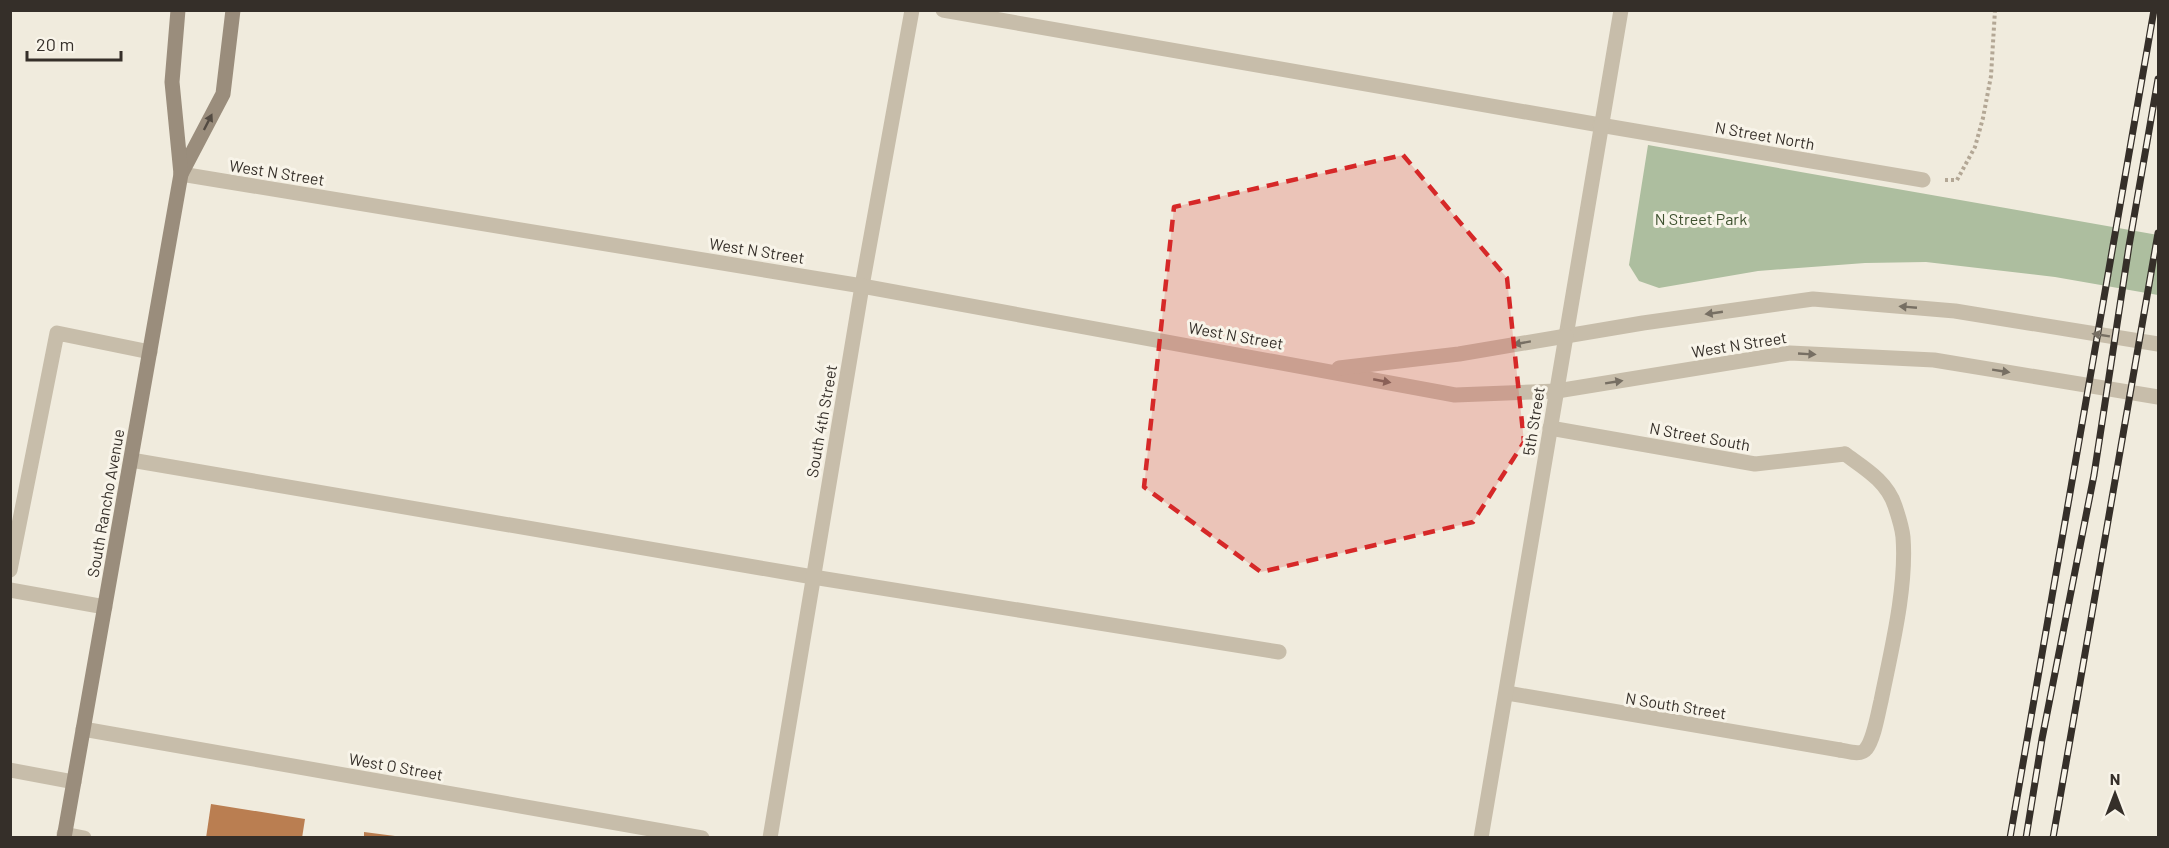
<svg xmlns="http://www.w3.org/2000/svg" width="2169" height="848" font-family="Barlow,sans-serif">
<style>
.green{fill:#adbe9f}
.building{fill:#ba7e51}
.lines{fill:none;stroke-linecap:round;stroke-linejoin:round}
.path{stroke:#b3a795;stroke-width:4;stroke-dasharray:3 3;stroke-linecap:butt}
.service{stroke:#c7bdaa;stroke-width:15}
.minor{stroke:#c7bdaa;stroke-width:15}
.tertiary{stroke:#c7bdaa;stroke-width:15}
.secondary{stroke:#9a8d7c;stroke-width:15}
.rail-casing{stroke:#352f29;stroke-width:7}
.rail{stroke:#f8f4e9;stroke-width:4.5;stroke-dasharray:14;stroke-linecap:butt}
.oneway{fill:#534b42}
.oneway2{fill:#776f63}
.marked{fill:#d62828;fill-opacity:0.2;stroke:#d62828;stroke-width:4.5;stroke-dasharray:12 8;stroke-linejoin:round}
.labels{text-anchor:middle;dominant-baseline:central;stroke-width:6;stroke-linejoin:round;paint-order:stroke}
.street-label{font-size:16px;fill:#352f29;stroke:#f8f4e9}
.park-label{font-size:16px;fill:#3e512f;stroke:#f8f4e9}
</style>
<rect width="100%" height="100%" fill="#f0ebdd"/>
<polygon class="green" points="1648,145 2158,235 2158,295 2055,277 1926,262 1865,263 1758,271 1659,288 1639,281 1629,265"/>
<g class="building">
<polygon points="211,804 305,819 302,838 206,838"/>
<polygon points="364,832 395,836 395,838 364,838"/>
</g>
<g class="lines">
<polyline class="path" points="1945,180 1957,180 1975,147 1983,118 1991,76 1995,10"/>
<g class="service">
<polyline points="943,10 1600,125"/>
<polyline points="131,460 813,577 1279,652"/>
<polyline points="10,570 57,333 150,352"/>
<polyline points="10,590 105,607"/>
<path d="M 1840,750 C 1847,751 1861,756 1866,749 C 1874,739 1878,713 1881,701 C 1891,651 1907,588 1903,537 C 1902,527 1898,515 1895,506 C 1887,481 1864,468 1845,454"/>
<polyline points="10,770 74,782"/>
<polyline points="64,834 84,838"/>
</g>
<g class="minor">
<polyline points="1600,125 1923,180"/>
<polyline points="1566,336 1621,10"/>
<polyline points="1550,428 1755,464 1845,454"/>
<polyline points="1507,693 1840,750"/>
<polyline points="83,729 702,838"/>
<polyline points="770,838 862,286 912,10"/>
</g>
<g class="tertiary">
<polyline points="181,174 862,286 1455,395 1557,391 1790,353 1934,360 2158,397"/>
<polyline points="1339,368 1459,354 1643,323 1813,299 1955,311 2158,344"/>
<polyline points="1481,838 1566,336"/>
</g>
<g class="secondary">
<polyline points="181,174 223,94 233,10"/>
<polyline points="64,838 181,174 172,82 178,10"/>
</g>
<defs>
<g id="rail">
<polyline points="2010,838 2154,10"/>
<polyline points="2026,838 2042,739 2094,475 2129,246 2158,79"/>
<polyline points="2053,838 2158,233"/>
</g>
</defs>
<use href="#rail" class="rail-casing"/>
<use href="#rail" class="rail"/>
</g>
<defs><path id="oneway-solid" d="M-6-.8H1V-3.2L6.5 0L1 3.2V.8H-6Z" transform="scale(1.5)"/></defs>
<use class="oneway" href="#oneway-solid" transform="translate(208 122) rotate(-63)"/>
<g class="oneway2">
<use href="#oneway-solid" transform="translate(1908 307) rotate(-175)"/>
<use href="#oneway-solid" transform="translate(1714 313) rotate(172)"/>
<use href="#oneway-solid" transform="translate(2101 335) rotate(-171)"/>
<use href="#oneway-solid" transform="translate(1522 343) rotate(170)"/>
<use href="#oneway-solid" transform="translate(1807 354) rotate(3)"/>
<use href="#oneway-solid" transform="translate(2001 371) rotate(9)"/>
<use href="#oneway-solid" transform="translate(1382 381) rotate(11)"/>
<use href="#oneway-solid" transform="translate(1614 382) rotate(-9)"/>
</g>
<path class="marked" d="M 1403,155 L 1507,278 L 1524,442 L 1473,522 L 1261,572 L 1144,487 L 1174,207 Z"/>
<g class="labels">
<g class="street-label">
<text transform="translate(1765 135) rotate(10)">N Street North</text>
<text transform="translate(277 172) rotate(9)">West N Street</text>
<text transform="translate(757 250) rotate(9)">West N Street</text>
<text transform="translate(1236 335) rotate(10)">West N Street</text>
<text transform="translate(1739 344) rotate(-9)">West N Street</text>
<text transform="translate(821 421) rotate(-80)">South 4th Street</text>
<text transform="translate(1533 421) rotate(-81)">5th Street</text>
<text transform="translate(1700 436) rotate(10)">N Street South</text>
<text transform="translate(105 503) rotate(-80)">South Rancho Avenue</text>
<text transform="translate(1676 705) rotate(9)">N South Street</text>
<text transform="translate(396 766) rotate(10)">West O Street</text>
</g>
<g class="park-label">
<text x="1701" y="218">N Street Park</text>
</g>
</g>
<rect width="2169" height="848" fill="none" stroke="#352f29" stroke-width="24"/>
<g transform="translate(2115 794)" stroke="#f8f4e9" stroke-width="4.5" paint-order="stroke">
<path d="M0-4.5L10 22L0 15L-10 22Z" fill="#352f29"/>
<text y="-9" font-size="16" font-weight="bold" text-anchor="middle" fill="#352f29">N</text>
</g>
<path d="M27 51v9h94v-9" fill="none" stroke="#352f29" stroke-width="3"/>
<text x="36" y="51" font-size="18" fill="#352f29" stroke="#f8f4e9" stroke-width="4.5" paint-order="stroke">20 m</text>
</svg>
